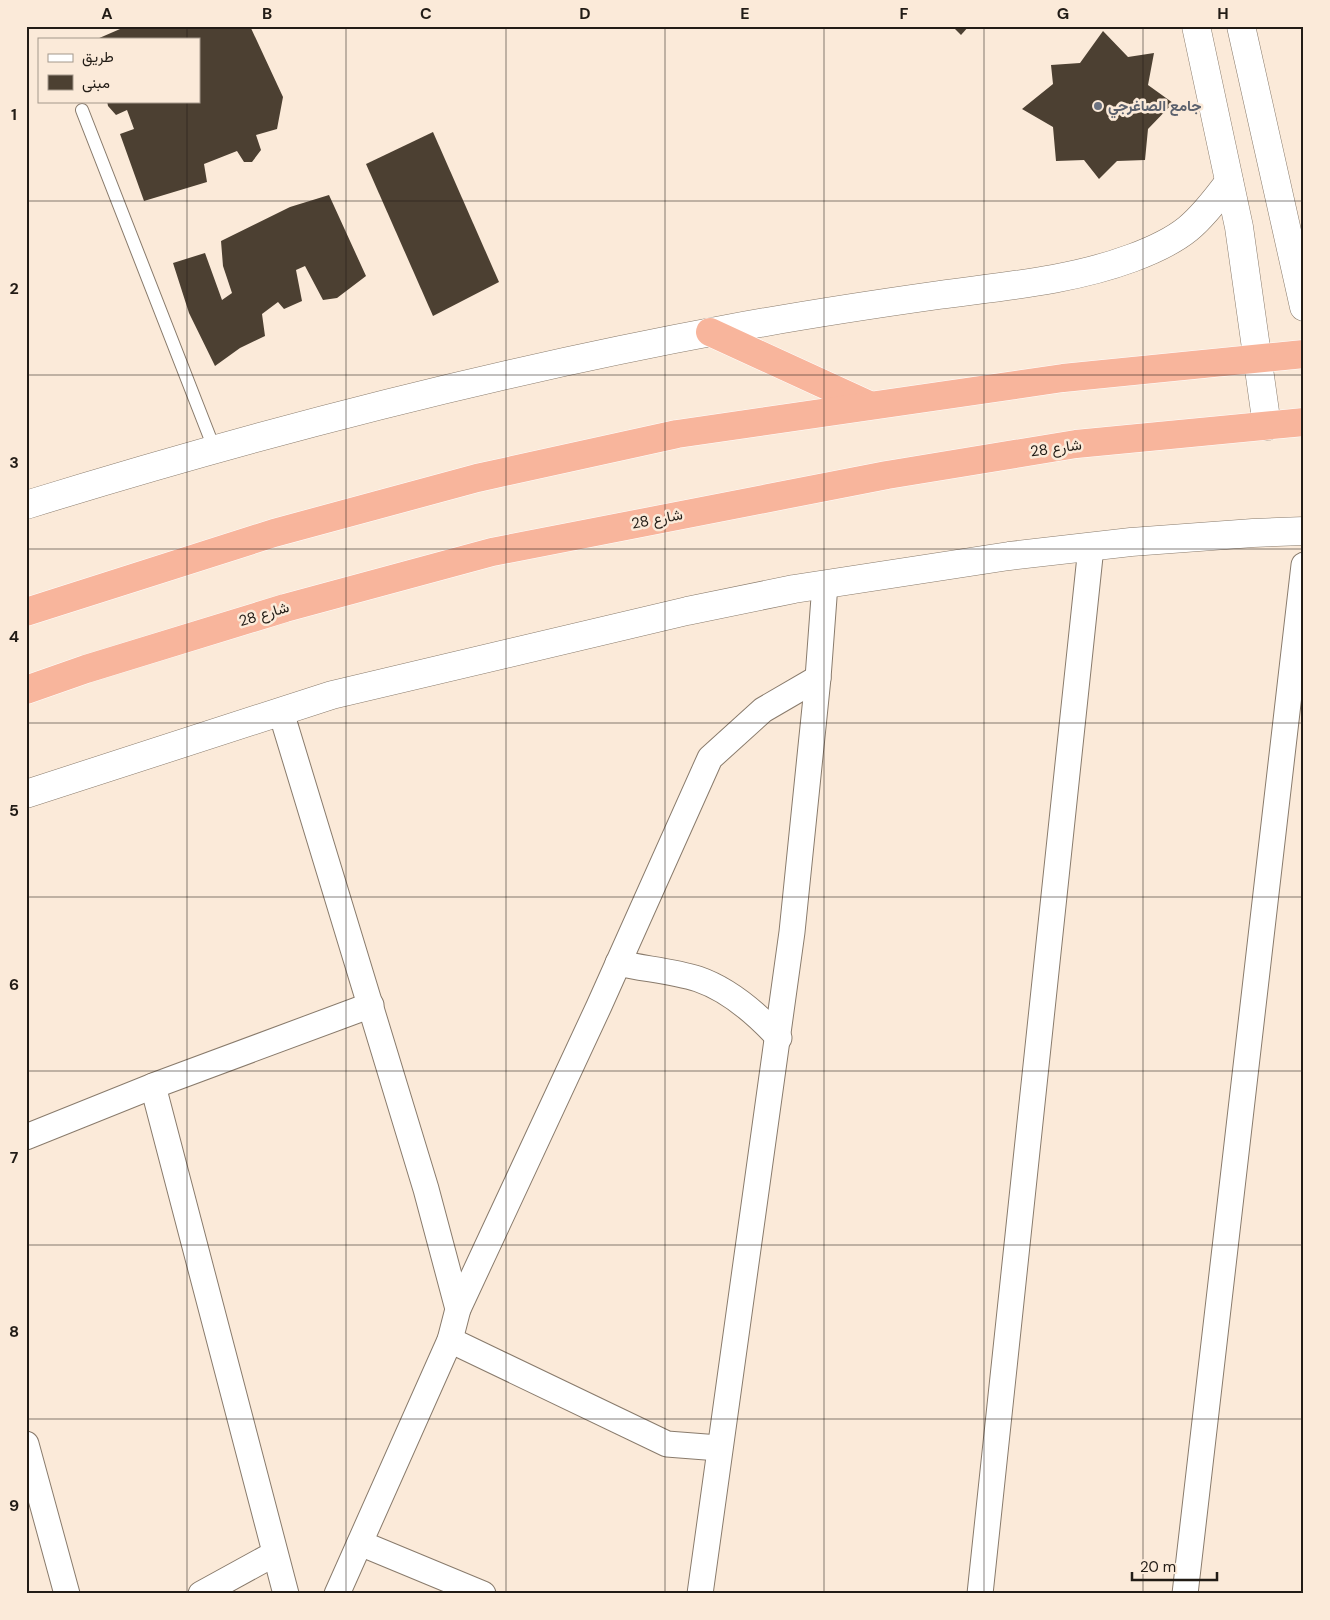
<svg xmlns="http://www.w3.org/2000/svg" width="1330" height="1620" font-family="'DM Sans',Vazirmatn,sans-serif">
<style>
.building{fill:#4c4032}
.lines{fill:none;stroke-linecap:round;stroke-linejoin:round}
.lane-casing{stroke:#897b6c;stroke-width:14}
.street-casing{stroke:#897b6c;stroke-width:27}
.secondary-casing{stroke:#897b6c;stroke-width:29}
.highway-casing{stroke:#fff;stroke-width:29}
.lane{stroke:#fff;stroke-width:12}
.street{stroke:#fff;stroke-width:25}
.secondary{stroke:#fff;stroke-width:28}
.highway{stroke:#f8b59c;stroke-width:28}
.grid{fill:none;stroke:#221c16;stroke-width:1;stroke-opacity:0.55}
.worship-dot{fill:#6b7280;stroke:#fbead9;stroke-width:2}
.labels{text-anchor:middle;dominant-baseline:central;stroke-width:5;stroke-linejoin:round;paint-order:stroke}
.worship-label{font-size:15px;font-weight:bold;fill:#5b616d;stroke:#fbead9;text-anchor:start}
.street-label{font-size:15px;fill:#221c16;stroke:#fbead9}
.neatline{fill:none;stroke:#221c16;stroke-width:2}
.grid-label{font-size:16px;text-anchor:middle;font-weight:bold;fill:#221c16}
</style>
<rect width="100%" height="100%" fill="#fbead9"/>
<g class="building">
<polygon points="127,26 250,26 283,97 277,129 256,135 261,150 252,162 244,162 237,151 204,164 207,182 144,201 120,134 134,129 127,110 116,115 108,106 107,101 199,101 199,39 97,39"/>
<polygon points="952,26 969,26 961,35"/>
<polygon points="1103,31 1128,57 1154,53 1148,85 1173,103 1148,129 1145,160 1117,161 1099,179 1084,160 1056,161 1053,127 1022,109 1053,84 1051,65 1080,63"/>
<polygon points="433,132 499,282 433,316 366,164"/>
<polygon points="329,195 366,276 337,298 323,300 305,266 296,270 302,301 284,309 278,302 262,314 265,336 240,348 215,366 189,313 173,263 205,253 222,300 232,293 223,266 221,241 290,207"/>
</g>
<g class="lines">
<defs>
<polyline id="lane" points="82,110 214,448"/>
<g id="street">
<polyline points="281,712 426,1189 458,1309"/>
<path d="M 618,963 C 644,969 673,971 698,979 C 730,990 757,1014 779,1038"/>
<polyline points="153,1086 286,1594"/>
<polyline points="26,1137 153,1086 371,1005"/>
<polyline points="450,1340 667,1444 719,1448"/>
<polyline points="26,1444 67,1594"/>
<polyline points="360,1543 483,1594"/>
<polyline points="201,1594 274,1554"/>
<polyline points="337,1594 450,1340 458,1309 599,1006 710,758 763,710 818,678"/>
<polyline points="700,1594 792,932 818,678 825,584"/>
<polyline points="980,1594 1091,547"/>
<polyline points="1185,1594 1304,565"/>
</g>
<g id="secondary">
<polyline points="1196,26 1239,227 1267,426"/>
<polyline points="1241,26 1304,307"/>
<path d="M 26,505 C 256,434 490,373 727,329 C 797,316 868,305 939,295 C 1004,286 1070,281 1132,258 C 1183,239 1197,225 1229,182"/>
<polyline points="26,794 332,695 687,611 794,589 1009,556 1131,542 1253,533 1304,531"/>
</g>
<g id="highway">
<polyline points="710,332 869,405"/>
<polyline points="26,612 274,533 477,478 677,434 1063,378 1304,354"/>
<polyline points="26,690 86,669 285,608 492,552 887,475 1076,444 1304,422"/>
</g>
</defs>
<use href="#lane" class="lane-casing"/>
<use href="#street" class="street-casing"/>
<use href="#secondary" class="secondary-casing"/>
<use href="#highway" class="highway-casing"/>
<use href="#lane" class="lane"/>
<use href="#street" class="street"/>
<use href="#secondary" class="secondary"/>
<use href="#highway" class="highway"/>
</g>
<path class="grid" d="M 187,26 L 187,39M 346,26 L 346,1594M 506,26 L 506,1594M 665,26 L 665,1594M 824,26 L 824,1594M 984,26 L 984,1594M 1143,26 L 1143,1594M 187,101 L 187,1594M 26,201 L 1304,201M 26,375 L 1304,375M 26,549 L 1304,549M 26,723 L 1304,723M 26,897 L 1304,897M 26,1071 L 1304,1071M 26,1245 L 1304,1245M 26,1419 L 1304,1419"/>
<circle class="worship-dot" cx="1098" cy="106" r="5"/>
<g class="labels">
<g class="worship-label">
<text x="1108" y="106">جامع الصاغرجي</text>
</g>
<g class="street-label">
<text transform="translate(1056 448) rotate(-8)">شارع 28</text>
<text transform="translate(657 519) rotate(-11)">شارع 28</text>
<text transform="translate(264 614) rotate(-17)">شارع 28</text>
</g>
</g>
<rect width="1330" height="1620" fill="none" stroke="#fbead9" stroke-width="55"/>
<rect x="38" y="38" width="162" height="65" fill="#fbead9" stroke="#a4988b"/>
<rect x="48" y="54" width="25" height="8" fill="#ffffff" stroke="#a4988b"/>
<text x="82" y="62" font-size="15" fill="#221c16">طريق</text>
<rect x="48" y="75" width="25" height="15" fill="#4c4032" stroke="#a4988b"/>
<text x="82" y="88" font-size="15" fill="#221c16">مبنى</text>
<path d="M1132 1572v8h85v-8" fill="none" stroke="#221c16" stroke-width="2.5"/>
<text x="1140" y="1572" font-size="15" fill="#221c16" stroke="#fbead9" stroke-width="4" paint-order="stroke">20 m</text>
<rect x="28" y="28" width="1274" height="1564" class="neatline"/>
<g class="grid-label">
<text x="107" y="19">A</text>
<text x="267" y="19">B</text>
<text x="426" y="19">C</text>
<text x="585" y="19">D</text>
<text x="745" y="19">E</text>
<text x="904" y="19">F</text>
<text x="1063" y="19">G</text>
<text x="1223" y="19">H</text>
<text x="14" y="120">1</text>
<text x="14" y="294">2</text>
<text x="14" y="468">3</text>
<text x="14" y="642">4</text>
<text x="14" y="816">5</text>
<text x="14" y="990">6</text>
<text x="14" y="1163">7</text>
<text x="14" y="1337">8</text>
<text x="14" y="1511">9</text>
</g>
</svg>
